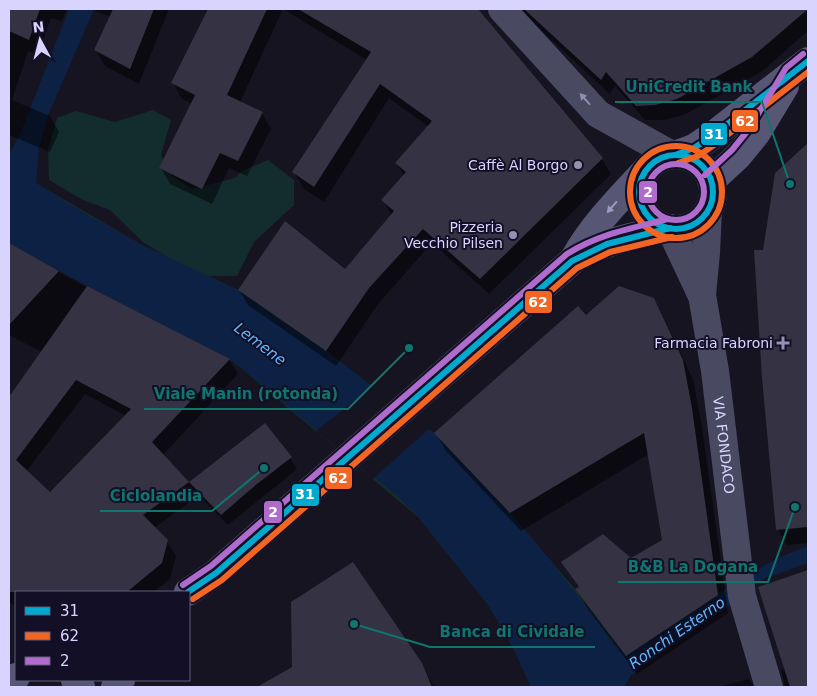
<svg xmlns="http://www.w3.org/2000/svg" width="817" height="696" font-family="'DejaVu Sans',sans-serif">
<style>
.green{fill:#132c2d}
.water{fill:#0d2144}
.pier{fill:#161421}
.shadow{fill:#0007;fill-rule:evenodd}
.building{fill:#343243;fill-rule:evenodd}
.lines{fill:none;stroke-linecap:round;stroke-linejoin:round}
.minor{stroke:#4a4962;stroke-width:28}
.tertiary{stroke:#4a4962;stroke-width:28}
.secondary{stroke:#575674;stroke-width:28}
.bus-1-casing{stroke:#130f26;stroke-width:10}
.bus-2-casing{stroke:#130f26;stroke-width:10}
.bus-3-casing{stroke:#130f26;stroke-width:10}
.bus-1{stroke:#00a9ce;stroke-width:6}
.bus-2{stroke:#f26522;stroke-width:6}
.bus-3{stroke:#b06ccc;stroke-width:6}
.oneway{fill:#928eb0}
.oneway2{fill:#9e9bc0}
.poi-dot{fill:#9591b1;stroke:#130f26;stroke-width:2}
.labels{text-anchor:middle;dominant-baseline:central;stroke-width:4;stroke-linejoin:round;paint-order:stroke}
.poi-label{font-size:14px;fill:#d9d4ff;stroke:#130f26;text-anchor:end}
.street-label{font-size:14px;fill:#d9d4ff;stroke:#130f26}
.water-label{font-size:15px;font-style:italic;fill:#62b6ff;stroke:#130f26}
.leader{fill:none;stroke:#0f766e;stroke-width:2}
.callout-dot{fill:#0f766e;stroke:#130f26;stroke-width:2}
.callout-label{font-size:15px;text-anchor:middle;font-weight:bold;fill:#0f766e;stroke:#130f26;stroke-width:4;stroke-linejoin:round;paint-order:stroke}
.line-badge{stroke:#130f26;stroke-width:2}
.badge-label{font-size:14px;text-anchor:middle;font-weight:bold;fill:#fff}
</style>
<rect width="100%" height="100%" fill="#161421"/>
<polygon class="green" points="153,110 171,120 161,155 172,176 192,189 235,178 242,171 268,160 294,180 294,205 254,242 237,276 209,276 238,290 326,351 434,433 510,513 575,589 626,656 643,666 630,676 624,687 531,687 513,648 489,606 419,518 230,359 82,283 9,243 36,183 142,245 165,255 144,243 110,210 83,200 49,180 48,149 57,118 76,111 115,122"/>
<path class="water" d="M 69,9 L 94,9 L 47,118 L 39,148 L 36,183 L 81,211 L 142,245 L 238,290 L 326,351 L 434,433 L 510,513 L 549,559 L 625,656 C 686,622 742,568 808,546 L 808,563 L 763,579 L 742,596 L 643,666 L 630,676 L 624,687 L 531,687 L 513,648 L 489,606 L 419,518 L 395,494 L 230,359 L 82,283 L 9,243 L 9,155 L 21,132 Z"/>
<polygon class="pier" points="374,385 431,427 373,479 316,431"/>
<g class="shadow">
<polygon points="9,9 67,9 62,21 51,18 38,55 28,51 12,100 50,116 59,132 50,152 9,135"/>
<polygon points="91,9 169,9 139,84 105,66 96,50 111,17"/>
<polygon points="209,9 476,9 602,159 611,174 489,294 432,243 378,304 336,366 248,305 239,290 346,271 392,216 383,200 404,176 397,164 429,127 389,98 324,202 303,188 294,172 367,60 283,9 240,102 262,113 271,129 247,176 229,168 212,204 170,184 161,168 192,104 182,99 173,83"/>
<polygon points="518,9 808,9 808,31 761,72 686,114 664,120 645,120 615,86 610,94"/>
<polygon points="808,145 808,543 787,545 778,529 764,251 776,174"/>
<path d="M 9,245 L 79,283 L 229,360 L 238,374 L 163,455 L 189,483 L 265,425 L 290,458 L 297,469 L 228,525 L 192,489 L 197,497 L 154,528 L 167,541 L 176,556 L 170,579 L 153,592 L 16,592 L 16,607 L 9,602 L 9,399 L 42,352 L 9,335 ZM 85,394 L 126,416 L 50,494 L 26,472 Z"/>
<polygon points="654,299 664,318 693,379 702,427 728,613 637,674 587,608 577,590 579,588 562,562 631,559 664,540 649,454 521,531 446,451 436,433 586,317"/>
<polygon points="808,572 808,687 785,687 781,670 786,668 759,588"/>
<polygon points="421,664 434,687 260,687 293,667"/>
<polygon points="749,679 754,687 719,687"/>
</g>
<g class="building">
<polygon points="9,9 40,9 29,40 9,31"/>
<polygon points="113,9 154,9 130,69 94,50"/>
<polygon points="208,9 267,9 227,95 263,112 238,161 220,153 202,189 159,168 195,95 171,83"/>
<polygon points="298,9 478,9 603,158 480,279 423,229 369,288 326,351 238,290 285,221 345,269 394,211 381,200 406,172 395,163 432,121 380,84 314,187 292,172 371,52"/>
<polygon points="524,9 808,9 752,57 677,99 655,105 636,106 606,72 601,80"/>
<polygon points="808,143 808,527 776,530 762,378 754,250 763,250 775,173"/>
<polygon points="9,243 59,271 9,325"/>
<path d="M 87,286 L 230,359 L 152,442 L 189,482 L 143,515 L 168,540 L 162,563 L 127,592 L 9,592 L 9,397 ZM 76,380 L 131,409 L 50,492 L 16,460 Z"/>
<polygon points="619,286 654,298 683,360 692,408 718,595 626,656 575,589 579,587 561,562 603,534 631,558 662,540 644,433 510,513 434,433 578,306 586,315"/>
<polygon points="265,423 292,457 257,484 221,515 189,482"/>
<polygon points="353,562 422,663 432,687 257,687 292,667 291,602"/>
<polygon points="808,570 808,687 790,687 758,587"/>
</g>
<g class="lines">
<polyline class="minor" points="502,9 598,114 672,155"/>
<g class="tertiary">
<path id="s1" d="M 708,211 L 706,253 L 702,295 L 715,371 L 742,596 L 769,687"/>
<polyline points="670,228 701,294"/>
</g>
<g class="secondary">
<polyline points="675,155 694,148 712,136 808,61"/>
<circle cx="676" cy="192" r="37"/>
<polyline points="711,181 738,156 756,134 785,86"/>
<path d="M 575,257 C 593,225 620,198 645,171"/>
<path d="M 188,592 L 216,573 L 572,261 C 601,241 636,236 670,228"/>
<polyline points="75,680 81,687"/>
<polyline points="9,684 16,677"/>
<polyline points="115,687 121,680"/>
</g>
<defs>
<g id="bus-1">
<polyline points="675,155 694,148 712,136 808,61"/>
<circle cx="676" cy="192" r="37"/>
<polyline points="188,592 216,573 572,261 607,244 670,228"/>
</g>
<g id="bus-2">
<circle cx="676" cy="192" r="46"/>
<polyline points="678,163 698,156 717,143 808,72"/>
<polyline points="193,599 222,580 577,268 610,252 672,237"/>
</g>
<g id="bus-3">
<circle cx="676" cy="192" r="28"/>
<polyline points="705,175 732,150 749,129 786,68 803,54"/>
<path d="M 183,585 L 211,566 L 567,254 C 598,234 633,228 668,219"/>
</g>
</defs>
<use href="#bus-1" class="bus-1-casing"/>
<use href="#bus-2" class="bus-2-casing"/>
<use href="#bus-3" class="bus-3-casing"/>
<use href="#bus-1" class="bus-1"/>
<use href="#bus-2" class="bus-2"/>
<use href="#bus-3" class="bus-3"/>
</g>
<defs><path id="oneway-solid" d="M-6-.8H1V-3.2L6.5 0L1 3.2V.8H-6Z" transform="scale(1.25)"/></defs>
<use class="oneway" href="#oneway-solid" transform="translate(585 99) rotate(-132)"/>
<use class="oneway2" href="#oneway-solid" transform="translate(612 207) rotate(131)"/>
<g class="poi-dot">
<circle cx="578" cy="165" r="5"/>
<circle cx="513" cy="235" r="5"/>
<path d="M780.5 335.5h5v5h5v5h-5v5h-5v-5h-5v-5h5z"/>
</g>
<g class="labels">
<g class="poi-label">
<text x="568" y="165">Caffè Al Borgo</text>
<text x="503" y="227">Pizzeria<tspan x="503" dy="16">Vecchio Pilsen</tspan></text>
<text x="773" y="343">Farmacia Fabroni</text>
</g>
<g class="street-label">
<text stroke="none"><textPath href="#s1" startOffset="236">VIA FONDACO</textPath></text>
</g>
<g class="water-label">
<text transform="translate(260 344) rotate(37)">Lemene</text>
<text transform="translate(677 633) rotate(-35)">Ronchi Esterno</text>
</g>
</g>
<path class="leader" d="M790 184L762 102H615M409 348L348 409H144M264 468L212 511H100M795 507L768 582H618M354 624L430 647H595"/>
<g class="callout-dot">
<circle cx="790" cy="184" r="5"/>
<circle cx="409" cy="348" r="5"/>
<circle cx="264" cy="468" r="5"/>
<circle cx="795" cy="507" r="5"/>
<circle cx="354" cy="624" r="5"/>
</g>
<g class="callout-label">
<text x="689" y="92">UniCredit Bank</text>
<text x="246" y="399">Viale Manin (rotonda)</text>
<text x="156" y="501">Ciclolandia</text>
<text x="693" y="572">B&amp;B La Dogana</text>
<text x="512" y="637">Banca di Cividale</text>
</g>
<g class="line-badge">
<rect x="731" y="109" width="28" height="24" rx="5" fill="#f26522"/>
<rect x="700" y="122" width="28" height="24" rx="5" fill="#00a9ce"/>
<rect x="638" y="180" width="20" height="24" rx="5" fill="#b06ccc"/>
<rect x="524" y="290" width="29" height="24" rx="5" fill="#f26522"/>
<rect x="324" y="466" width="29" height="24" rx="5" fill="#f26522"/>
<rect x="291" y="483" width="29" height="24" rx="5" fill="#00a9ce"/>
<rect x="263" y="500" width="20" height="24" rx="5" fill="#b06ccc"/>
</g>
<g class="badge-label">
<text x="745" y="126">62</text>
<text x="714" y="139">31</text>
<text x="648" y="197">2</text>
<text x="538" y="307">62</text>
<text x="338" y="483">62</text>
<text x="305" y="499">31</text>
<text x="273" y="517">2</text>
</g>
<rect width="817" height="696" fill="none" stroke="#d9d4ff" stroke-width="20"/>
<rect x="15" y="591" width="175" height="90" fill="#130f26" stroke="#625e7d"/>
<rect x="25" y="607" width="25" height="8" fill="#00a9ce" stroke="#625e7d"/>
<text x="60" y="616" font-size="15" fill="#d9d4ff">31</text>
<rect x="25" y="632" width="25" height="8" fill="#f26522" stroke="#625e7d"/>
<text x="60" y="641" font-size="15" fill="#d9d4ff">62</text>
<rect x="25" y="657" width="25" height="8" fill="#b06ccc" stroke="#625e7d"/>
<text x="60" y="666" font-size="15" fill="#d9d4ff">2</text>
<g transform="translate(40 40) rotate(353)" stroke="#130f26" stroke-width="4" paint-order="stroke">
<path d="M0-4L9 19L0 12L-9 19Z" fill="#d9d4ff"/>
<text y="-8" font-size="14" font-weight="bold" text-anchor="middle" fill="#d9d4ff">N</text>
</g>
</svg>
